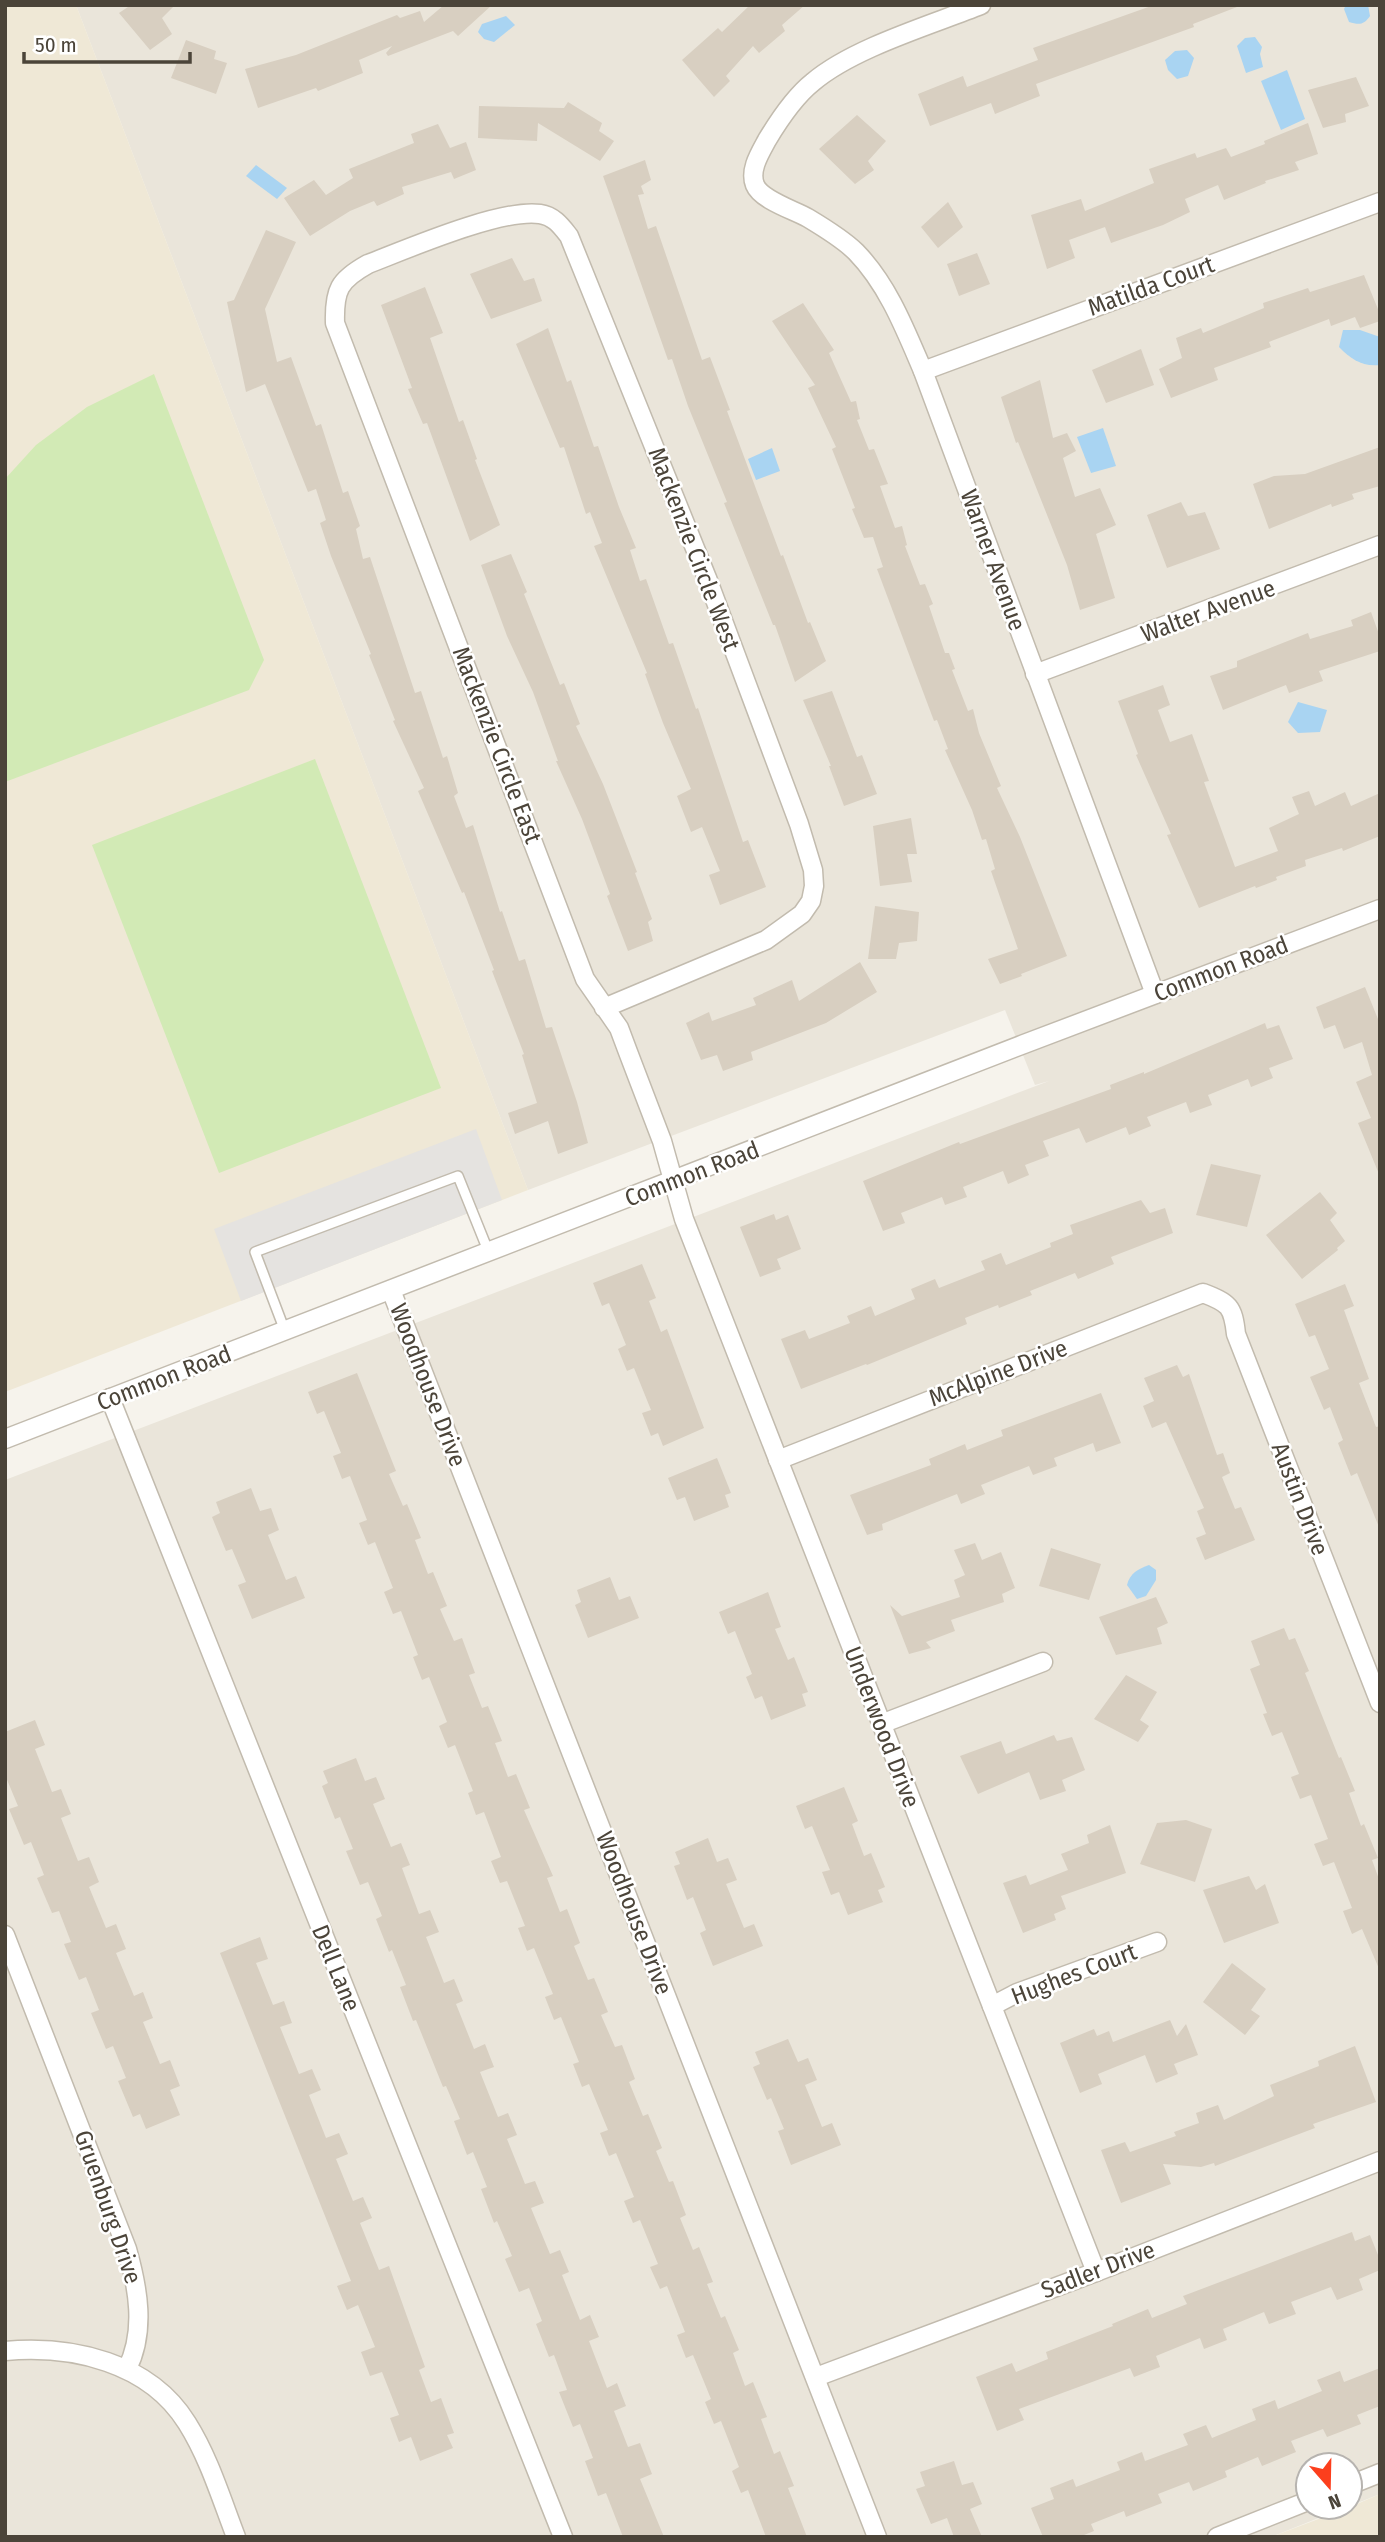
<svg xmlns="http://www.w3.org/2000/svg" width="1385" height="2542" font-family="'Fira Sans Condensed',sans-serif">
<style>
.residential{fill:#eae5da}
.education{fill:#efe8d6}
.green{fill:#d2eab5}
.parking{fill:#e5e3e0}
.water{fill:#a9d4f2}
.building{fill:#d8cfc1}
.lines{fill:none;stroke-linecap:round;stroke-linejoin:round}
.lane-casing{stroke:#c2bbae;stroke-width:12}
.street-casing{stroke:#c2bbae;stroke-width:21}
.lane{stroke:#fff;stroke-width:9}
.street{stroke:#fff;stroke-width:18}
.labels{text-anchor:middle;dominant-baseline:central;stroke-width:5;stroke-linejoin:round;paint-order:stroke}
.street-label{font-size:24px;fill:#4b4439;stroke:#fff}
</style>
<rect width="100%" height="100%" fill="#f6f3ec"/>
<polygon class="residential" points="76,5 1380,5 1380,2494 1350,2506 1350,2465 1308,2465 1308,2507 1346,2507 1271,2537 5,2537 5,1480 1049,1081 1035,1085 1005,1010 528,1190"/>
<g class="education">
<polygon points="5,5 76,5 528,1190 5,1392"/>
<polygon points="1380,2494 1380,2537 1271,2537 1350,2507"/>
</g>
<g class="green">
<polygon points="154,374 264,660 249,690 5,782 5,479 36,445 87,407"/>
<polygon points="315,759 441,1088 219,1173 92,845"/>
</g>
<polygon class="parking" points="476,1129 502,1200 241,1301 214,1229"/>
<g class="water">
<path d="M 1346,5 L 1368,5 L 1370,16 C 1364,25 1359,25 1349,22 L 1344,9 Z"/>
<polygon points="506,16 515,25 494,42 484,39 478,32 482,24"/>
<polygon points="1255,37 1262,47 1260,54 1263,67 1246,73 1237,46 1245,38"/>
<polygon points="1187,50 1194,58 1188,76 1177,79 1168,70 1165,60 1175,51"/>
<polygon points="1287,70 1305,119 1281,130 1261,81"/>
<polygon points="256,165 287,188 277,199 246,176"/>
<path d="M 1343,330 L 1360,330 L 1380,337 L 1380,365 C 1362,367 1351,359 1339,347 Z"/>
<polygon points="1103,428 1116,466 1091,473 1077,437"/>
<polygon points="772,448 780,471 756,480 748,459"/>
<polygon points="1298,702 1327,710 1320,732 1298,733 1288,722"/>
<path d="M 1149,1565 L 1156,1570 L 1156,1580 L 1146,1596 L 1137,1599 L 1127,1585 C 1130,1573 1138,1569 1149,1565 Z"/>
</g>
<g class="building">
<polygon points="131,5 175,5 162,18 172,34 150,50 119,13"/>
<polygon points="444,5 492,5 458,36 453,31 388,56 386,53 392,46 359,60 363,73 318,91 316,88 258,108 245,69 296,55 397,15 400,18 420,11 424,22"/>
<polygon points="750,5 805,5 782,25 785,31 759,53 753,46 726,76 730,81 714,97 682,60 718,28 722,32"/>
<polygon points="1154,5 1237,7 1193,24 1194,27 1036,84 1040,96 995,114 991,103 930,126 918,94 963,76 967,87 1038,60 1033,48"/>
<polygon points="186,40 216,51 214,59 227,63 216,94 171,78"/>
<polygon points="1356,77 1369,106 1345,114 1346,122 1323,128 1308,90"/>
<polygon points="568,102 602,123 599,131 614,141 600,161 538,123 537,141 478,138 479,106 564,108"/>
<polygon points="857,115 886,141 868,161 874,170 855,184 819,149"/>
<polygon points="1308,123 1318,154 1295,162 1299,170 1265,181 1266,183 1224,200 1218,185 1185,199 1190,212 1163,225 1111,243 1105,227 1069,240 1075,258 1047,269 1031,215 1081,199 1085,211 1154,183 1149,169 1195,153 1197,158 1226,148 1231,157 1265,144 1264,141"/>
<polygon points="438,124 450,148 466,142 476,170 454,179 451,172 402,187 404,194 377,206 374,201 350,211 310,236 284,198 314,180 326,195 353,178 349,169 414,143 411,134"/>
<polygon points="645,160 651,180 641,186 644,194 638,195 648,229 656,226 702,360 710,357 730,410 727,411 781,556 783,555 808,623 810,622 826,661 795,682 775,625 773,625 724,503 727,502 688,406 672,359 668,360 603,176"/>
<polygon points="948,202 963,227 938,248 921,227"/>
<polygon points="266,230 296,242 265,309 277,362 291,357 316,426 321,424 343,493 348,491 360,526 356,529 363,559 370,557 415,693 421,691 443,758 447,756 458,793 454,796 466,828 473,825 500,912 502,911 519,961 525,959 546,1028 552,1027 577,1102 588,1143 558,1154 548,1121 515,1134 508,1113 537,1103 522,1055 524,1054 492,971 494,970 464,892 462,893 418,791 424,788 393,721 395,720 369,655 371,654 331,556 320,523 326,520 316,489 308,492 265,384 246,392 227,302 234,300"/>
<polygon points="977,253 990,284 959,296 947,264"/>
<polygon points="512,258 524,281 534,278 542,301 491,319 470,274"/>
<polygon points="1364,275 1380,314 1380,321 1360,328 1355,317 1331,326 1329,319 1269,342 1271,347 1214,368 1218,380 1171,398 1159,369 1182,358 1176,338 1201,328 1203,333 1264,308 1263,303 1308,288 1310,292"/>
<polygon points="425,287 443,333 430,338 459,422 463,420 477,459 475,460 500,525 470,541 427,423 423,424 408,389 412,388 381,305"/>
<polygon points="803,303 834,350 829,353 851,402 856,401 860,419 857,420 869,450 874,449 888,484 880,486 895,528 902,526 907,545 905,546 920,585 925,584 933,604 929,606 945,653 949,653 955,669 952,670 968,711 973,709 979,733 1001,786 997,788 1020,837 1067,956 1021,974 1022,976 1000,984 988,959 1018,949 991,871 995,869 986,839 982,840 972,810 945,750 948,749 937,720 934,721 877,569 883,567 873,537 864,538 852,509 855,508 832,449 836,447 808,388 815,385 772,321"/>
<polygon points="548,328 567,382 571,380 594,447 598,446 619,507 636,548 630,550 640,581 646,579 669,644 673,643 696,709 698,708 743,842 748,840 766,887 720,905 709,875 720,871 702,827 691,832 677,796 691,789 663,723 645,674 647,673 594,546 602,543 590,512 586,514 564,447 560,448 516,344"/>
<polygon points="1141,349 1154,385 1106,403 1092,370"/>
<polygon points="1040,380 1053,438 1067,433 1076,451 1063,458 1075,497 1100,488 1116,525 1096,534 1115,598 1080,610 1067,565 1018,442 1016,443 1001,397"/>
<polygon points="1380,447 1380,486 1352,494 1354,499 1332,507 1331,504 1269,529 1253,484 1274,476 1305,474"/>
<polygon points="1181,502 1188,516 1205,512 1220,549 1167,568 1147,515"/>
<polygon points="511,554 527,592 524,594 560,685 564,683 580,724 576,726 603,784 637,872 635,873 652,919 648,922 653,941 628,951 607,896 610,894 582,819 556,761 558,761 533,692 507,636 481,565"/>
<polygon points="1371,612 1380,637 1380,651 1319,671 1323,681 1289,693 1286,685 1223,710 1210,676 1237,667 1237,661 1308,633 1310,639 1353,626 1351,620"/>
<polygon points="1163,685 1170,705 1158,710 1170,742 1192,734 1209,781 1204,782 1235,867 1278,851 1269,828 1299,814 1292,797 1309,791 1315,806 1345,792 1351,806 1380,793 1380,836 1343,851 1342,848 1305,860 1306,866 1276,877 1277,880 1256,888 1255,886 1199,908 1167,835 1171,834 1136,755 1138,754 1118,701"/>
<polygon points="832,691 857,757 862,755 877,794 844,806 829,766 831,766 803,700"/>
<polygon points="911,818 917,854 907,854 912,882 880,886 873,826"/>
<polygon points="875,906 919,912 917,941 899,943 896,959 868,959"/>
<polygon points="860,962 877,992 826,1023 751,1052 753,1060 723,1071 717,1055 701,1060 686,1023 709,1012 712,1021 756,1005 753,998 792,980 799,1001"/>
<polygon points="1365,987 1380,1024 1379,1174 1358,1123 1371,1118 1356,1082 1372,1075 1362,1042 1344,1049 1335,1025 1324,1029 1316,1007"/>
<polygon points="1265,1023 1267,1029 1279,1025 1293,1059 1269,1068 1273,1078 1251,1087 1248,1079 1208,1095 1212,1105 1190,1113 1186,1102 1147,1117 1151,1126 1129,1135 1126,1127 1086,1143 1079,1128 1043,1141 1049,1156 1025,1165 1029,1175 1008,1184 1003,1171 963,1187 967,1197 945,1205 942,1197 901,1213 905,1223 883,1231 863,1181 959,1142 960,1144 1111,1089 1110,1085 1144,1072 1144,1074"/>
<polygon points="1211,1164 1261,1175 1247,1227 1196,1215"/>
<polygon points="1320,1192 1337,1213 1330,1220 1345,1241 1337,1248 1338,1250 1302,1279 1266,1235"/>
<polygon points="1141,1200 1150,1213 1165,1208 1173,1233 1111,1257 1114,1264 1078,1279 1075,1273 1030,1291 1032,1295 999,1308 998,1305 965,1318 967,1324 867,1365 866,1364 801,1389 781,1339 805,1330 809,1339 850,1323 847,1316 871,1306 875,1316 915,1299 911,1289 935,1279 939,1288 985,1270 981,1261 1001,1253 1006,1265 1051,1247 1050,1243 1073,1234 1070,1225"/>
<polygon points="774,1214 776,1220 788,1215 801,1249 777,1259 781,1269 760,1277 740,1227"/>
<polygon points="642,1264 656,1298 649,1301 661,1332 667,1329 704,1428 663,1446 658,1433 651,1436 642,1413 651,1410 634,1368 627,1371 618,1349 626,1345 609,1303 602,1306 593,1283"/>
<polygon points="1345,1284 1354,1306 1344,1310 1369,1379 1359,1383 1376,1427 1380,1426 1379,1527 1357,1473 1351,1476 1338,1443 1343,1440 1330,1407 1324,1410 1310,1377 1329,1369 1315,1335 1309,1337 1295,1304"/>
<polygon points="1177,1365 1183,1377 1189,1374 1217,1455 1223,1453 1230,1473 1222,1477 1235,1509 1241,1507 1255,1540 1205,1560 1196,1538 1206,1534 1197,1511 1204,1508 1166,1422 1152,1428 1143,1406 1154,1401 1144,1378"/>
<polygon points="357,1373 396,1471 389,1474 403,1506 407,1504 421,1538 415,1540 428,1574 433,1572 447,1606 440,1609 454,1641 462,1638 475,1673 469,1675 482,1708 488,1706 502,1741 495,1743 508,1777 516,1774 530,1808 524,1810 553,1876 547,1878 560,1912 567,1909 580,1943 574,1946 588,1980 594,1978 608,2012 601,2015 615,2047 622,2045 635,2079 629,2082 643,2116 648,2114 662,2148 656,2151 669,2182 673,2181 686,2215 680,2218 693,2250 699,2247 713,2282 707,2284 721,2318 725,2316 739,2350 733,2353 745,2386 753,2382 767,2417 761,2419 774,2454 780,2451 794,2486 788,2488 807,2537 766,2537 748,2490 741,2493 732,2471 739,2467 721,2421 714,2424 705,2402 711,2399 693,2355 686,2358 677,2335 685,2332 667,2286 660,2289 650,2267 658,2264 640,2220 633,2223 624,2201 634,2197 616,2153 609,2156 600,2133 608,2130 589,2084 582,2087 573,2064 579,2062 561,2017 554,2020 545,1997 553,1994 534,1948 527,1951 518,1928 525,1926 507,1881 500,1883 491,1861 501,1857 484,1812 476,1815 468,1793 473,1791 455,1745 448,1748 439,1726 447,1722 429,1677 422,1680 413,1657 418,1655 401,1611 393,1614 384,1592 393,1588 375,1542 368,1545 359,1523 367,1520 350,1476 342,1479 333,1456 341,1453 324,1411 317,1414 308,1392"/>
<polygon points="1101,1393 1121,1443 1096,1452 1093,1443 1054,1458 1057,1466 1033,1475 1029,1466 981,1485 985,1494 961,1504 957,1494 882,1524 883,1530 867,1535 850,1495 931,1465 929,1459 965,1444 967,1450 1003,1436 1001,1430"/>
<polygon points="717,1458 731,1493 725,1495 729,1507 694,1521 685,1497 677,1500 668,1478"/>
<polygon points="251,1488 260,1511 271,1508 279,1530 268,1535 286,1580 296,1576 305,1598 252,1619 238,1585 246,1582 232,1549 226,1551 212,1517 220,1513 216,1502"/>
<polygon points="975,1543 982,1560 1001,1552 1015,1588 1002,1594 1004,1602 951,1620 955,1631 926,1642 931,1648 909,1654 890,1605 902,1616 960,1597 954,1580 965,1575 954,1550"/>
<polygon points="1051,1548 1101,1564 1089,1600 1039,1586"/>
<polygon points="610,1577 619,1600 630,1596 639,1618 588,1638 575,1605 581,1602 577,1590"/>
<polygon points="768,1592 781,1627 775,1629 788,1660 794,1657 808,1692 802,1694 806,1706 771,1720 762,1696 755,1699 746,1677 752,1674 735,1631 728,1634 719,1612"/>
<polygon points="1156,1597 1168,1623 1157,1628 1162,1644 1116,1655 1099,1617"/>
<polygon points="1284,1628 1289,1640 1295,1638 1309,1671 1305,1673 1339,1758 1341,1757 1355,1791 1349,1793 1361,1826 1364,1824 1378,1858 1372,1860 1380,1882 1380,1971 1362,1929 1352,1934 1343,1911 1352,1908 1334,1862 1323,1866 1314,1844 1328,1839 1311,1795 1300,1799 1291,1777 1299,1774 1282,1732 1272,1736 1263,1714 1267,1713 1250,1669 1260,1665 1251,1641"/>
<polygon points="1126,1675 1157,1692 1140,1720 1149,1726 1138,1742 1094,1719"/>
<polygon points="35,1720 45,1745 35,1749 52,1792 61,1789 71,1814 61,1818 78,1861 89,1857 99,1882 89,1887 106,1928 116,1924 126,1949 116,1953 134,1996 143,1992 153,2018 143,2022 160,2064 170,2060 180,2086 170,2090 180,2115 146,2129 140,2114 133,2117 118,2081 126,2078 113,2046 106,2049 91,2013 99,2010 86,1977 79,1980 64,1944 71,1942 59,1911 52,1913 37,1878 44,1875 31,1842 24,1845 9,1809 18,1806 5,1775 5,1732"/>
<polygon points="1054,1735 1057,1741 1072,1737 1085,1770 1062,1780 1066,1791 1040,1800 1029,1772 978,1794 960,1756 1001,1741 1006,1754"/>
<polygon points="356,1758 365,1781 376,1777 385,1799 373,1804 391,1847 401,1843 410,1865 402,1868 419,1914 430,1910 439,1932 426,1937 444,1983 454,1979 463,2001 456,2004 474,2049 485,2044 494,2067 480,2072 498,2117 508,2113 517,2135 507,2139 525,2184 535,2181 544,2203 531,2208 550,2254 560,2250 569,2272 562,2275 580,2320 590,2315 599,2337 589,2341 607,2388 617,2383 626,2406 614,2411 628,2447 640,2443 652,2474 640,2479 664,2537 623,2537 606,2493 598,2496 585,2461 593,2458 580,2424 573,2427 559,2392 567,2390 554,2355 549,2357 536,2324 542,2321 529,2288 519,2292 505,2259 512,2256 497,2221 494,2223 481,2189 487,2187 473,2152 467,2155 454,2121 460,2119 446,2086 443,2087 416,2020 413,2021 400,1987 406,1985 392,1950 389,1952 376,1919 382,1916 368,1882 360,1885 346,1851 353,1849 340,1817 335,1819 322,1786 328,1783 323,1771"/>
<polygon points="844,1787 858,1821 852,1824 864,1856 871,1853 885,1887 878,1890 883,1902 848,1915 839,1892 831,1895 822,1872 830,1870 812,1826 805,1829 796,1806"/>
<polygon points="1186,1820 1212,1829 1195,1882 1140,1864 1157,1823"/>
<polygon points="1110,1825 1126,1873 1061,1896 1066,1909 1054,1914 1056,1920 1023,1933 1003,1883 1026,1875 1030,1885 1068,1870 1061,1854 1089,1843 1087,1835"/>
<polygon points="708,1838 717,1862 728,1858 737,1880 726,1884 744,1928 754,1924 763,1946 713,1966 700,1933 706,1930 693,1897 687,1900 674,1866 680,1864 675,1852"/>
<polygon points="1249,1876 1256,1890 1265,1884 1279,1923 1224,1943 1203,1890"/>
<polygon points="260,1937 268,1959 256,1963 273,2005 284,2001 292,2023 280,2027 299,2074 312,2069 321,2090 309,2095 326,2138 339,2133 348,2154 336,2159 353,2201 363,2197 372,2218 360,2223 379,2270 389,2266 425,2367 419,2370 431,2402 441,2398 454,2433 447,2435 453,2448 420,2461 411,2437 399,2442 390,2418 399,2415 382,2372 370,2376 361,2352 375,2347 358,2305 347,2310 337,2286 351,2281 220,1953"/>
<polygon points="1232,1963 1266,1989 1251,2010 1260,2016 1245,2035 1203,2002"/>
<polygon points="1170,2020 1177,2036 1186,2024 1198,2055 1174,2064 1178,2074 1156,2083 1145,2055 1098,2074 1102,2084 1080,2093 1060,2043 1094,2029 1097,2036 1109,2031 1113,2042"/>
<polygon points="788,2039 798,2062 808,2058 817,2080 805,2085 822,2127 832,2123 841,2145 791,2165 778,2131 784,2129 771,2098 767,2100 753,2067 760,2064 755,2052"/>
<polygon points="1355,2046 1376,2102 1313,2124 1315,2128 1215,2166 1214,2163 1201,2167 1163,2164 1171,2184 1121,2203 1101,2150 1125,2142 1130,2152 1176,2136 1174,2132 1199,2123 1196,2113 1218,2105 1224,2120 1274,2096 1270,2085 1319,2066 1318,2061"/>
<polygon points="1352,2232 1355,2241 1370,2235 1380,2260 1380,2270 1359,2279 1363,2290 1337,2300 1331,2287 1291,2302 1296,2314 1269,2324 1264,2312 1223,2329 1227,2340 1204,2349 1200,2338 1156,2356 1160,2367 1134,2377 1130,2368 1019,2409 1024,2420 997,2431 976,2377 1012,2363 1016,2372 1048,2359 1046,2352 1113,2326 1112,2324 1148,2309 1152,2318 1187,2304 1183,2296"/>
<polygon points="1380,2368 1380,2406 1357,2415 1361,2424 1327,2437 1323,2429 1291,2441 1296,2452 1262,2466 1258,2457 1225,2471 1227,2477 1193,2491 1189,2482 1158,2494 1162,2503 1126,2517 1124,2511 1091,2524 1094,2531 1079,2537 1043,2537 1031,2508 1054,2499 1050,2488 1073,2479 1076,2487 1120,2470 1117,2462 1142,2452 1145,2461 1188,2445 1183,2434 1206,2425 1212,2438 1256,2420 1252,2409 1275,2400 1278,2409 1322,2391 1317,2380 1340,2371 1344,2382"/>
<polygon points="954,2461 962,2485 973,2482 982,2504 970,2509 982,2537 954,2537 947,2518 931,2524 916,2489 925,2486 920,2472"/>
</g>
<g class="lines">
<defs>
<polyline id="lane" points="285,1331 255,1252 458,1176 489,1253"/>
<g id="street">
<path d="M 981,5 C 931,25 853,48 813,82 C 794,97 779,120 767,140 C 760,153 749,170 755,185 C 761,200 794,210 808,218 C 823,227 843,239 856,252 C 888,285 905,329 923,371 L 1155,994"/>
<polyline points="923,371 1380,202"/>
<polyline points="1035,674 1380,545"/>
<path d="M 604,1008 L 766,940 L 802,914 L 811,901 L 814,886 L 813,870 L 799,824 L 707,578 L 569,236 C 561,226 554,216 540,214 C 502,208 407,249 368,264 C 339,280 334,290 335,323 L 585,979 L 619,1028 L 628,1052 L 662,1141 L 684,1219 L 1096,2272"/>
<polyline points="391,1290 877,2537"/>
<polyline points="110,1398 563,2537"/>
<polyline points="5,1439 1024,1044 1380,909"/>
<path d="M 778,1460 L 1203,1293 C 1229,1303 1233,1306 1236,1334 L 1380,1703"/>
<polyline points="881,1724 1043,1662"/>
<path d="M 5,1935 L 127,2249 C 138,2288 146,2331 127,2369"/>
<polyline points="992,2006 1017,1993 1157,1942"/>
<path d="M 5,2351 C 72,2345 149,2362 187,2423 C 209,2458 221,2498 236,2537"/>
<polyline points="816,2377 1096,2272 1380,2161"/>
<polyline points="1350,2485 1380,2473"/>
<polyline points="1217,2537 1308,2501"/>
</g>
</defs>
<use href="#lane" class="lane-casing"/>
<use href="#street" class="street-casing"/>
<use href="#lane" class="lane"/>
<use href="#street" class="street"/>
</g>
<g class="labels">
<g class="street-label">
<text transform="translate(1151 286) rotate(-20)">Matilda Court</text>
<text transform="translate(694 549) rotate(69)">Mackenzie Circle West</text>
<text transform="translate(993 560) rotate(70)">Warner Avenue</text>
<text transform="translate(1208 611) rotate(-20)">Walter Avenue</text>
<text transform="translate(497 745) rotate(69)">Mackenzie Circle East</text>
<text transform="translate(1221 969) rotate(-21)">Common Road</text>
<text transform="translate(692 1174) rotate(-21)">Common Road</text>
<text transform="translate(998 1373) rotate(-21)">McAlpine Drive</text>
<text transform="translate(164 1378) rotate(-21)">Common Road</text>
<text transform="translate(428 1385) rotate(69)">Woodhouse Drive</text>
<text transform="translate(1300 1499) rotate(69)">Austin Drive</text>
<text transform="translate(882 1727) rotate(69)">Underwood Drive</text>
<text transform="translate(634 1913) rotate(69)">Woodhouse Drive</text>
<text transform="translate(336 1968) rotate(68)">Dell Lane</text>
<text transform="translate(1074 1974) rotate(-21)">Hughes Court</text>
<text transform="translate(108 2207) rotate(71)">Gruenburg Drive</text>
<text transform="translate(1098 2270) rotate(-21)">Sadler Drive</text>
</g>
</g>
<rect width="1385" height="2542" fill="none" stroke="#4b4439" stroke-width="14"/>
<g transform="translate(1329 2486) rotate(160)"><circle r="33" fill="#ffffff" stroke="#b7b4b0" stroke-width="2"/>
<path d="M0-5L12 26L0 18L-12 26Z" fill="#fc3f1d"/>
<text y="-10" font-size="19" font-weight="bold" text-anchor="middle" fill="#4b4439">N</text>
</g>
<path d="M24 52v10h166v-10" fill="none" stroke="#4b4439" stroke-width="3.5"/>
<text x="35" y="52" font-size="21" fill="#4b4439" stroke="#ffffff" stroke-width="5" paint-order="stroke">50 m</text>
</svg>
